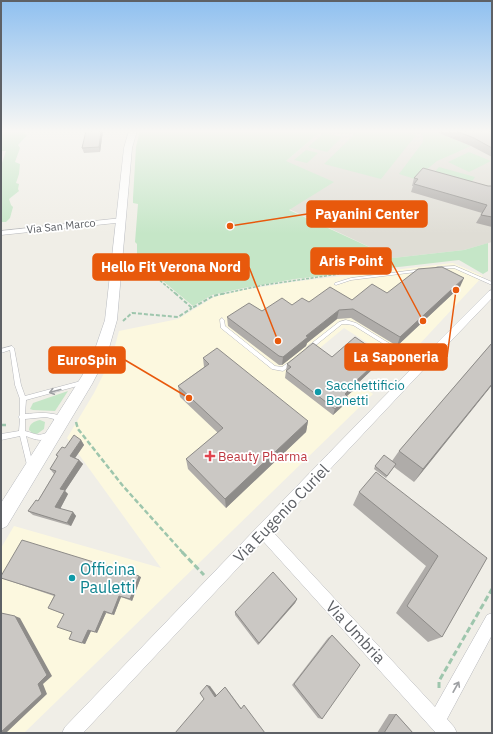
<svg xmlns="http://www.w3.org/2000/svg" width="493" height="734" font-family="'IBM Plex Sans',sans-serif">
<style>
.commercial{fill:#fcf8df}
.education{fill:#dfddd5}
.green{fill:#c5e6c7}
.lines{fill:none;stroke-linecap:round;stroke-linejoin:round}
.lane-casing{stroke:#b7b8bc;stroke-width:1}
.street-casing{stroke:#b7b8bc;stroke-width:1}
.secondary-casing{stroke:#b8babf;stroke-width:1}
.path-far3{stroke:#9ec6ad;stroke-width:1.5;stroke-dasharray:3 1.5;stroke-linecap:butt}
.path-far2{stroke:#9ec6ad;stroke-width:2;stroke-dasharray:4 2;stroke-linecap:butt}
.path-far1{stroke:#9ec6ad;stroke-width:2.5;stroke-dasharray:5 2.5;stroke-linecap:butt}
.path{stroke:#9ec6ad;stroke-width:3;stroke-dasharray:6 3;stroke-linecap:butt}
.lane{fill:#fff;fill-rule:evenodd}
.street{fill:#fff;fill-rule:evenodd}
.secondary{fill:#fff;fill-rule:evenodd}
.wall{fill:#afaca9}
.shaded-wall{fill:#8e8c89}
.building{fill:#cbc8c4;stroke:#8e8c89}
.oneway{stroke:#9ea0a3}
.culture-dot{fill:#0f9aa8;stroke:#fff;stroke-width:1.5}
.health-dot{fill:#e0444e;stroke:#fff;stroke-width:1.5}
.labels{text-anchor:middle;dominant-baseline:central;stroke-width:3.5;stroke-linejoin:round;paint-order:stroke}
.far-street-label{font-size:11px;fill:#5e6166;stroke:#fff}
.culture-label{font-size:13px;fill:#0d838f;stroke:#fff;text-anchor:start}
.health-label{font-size:13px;fill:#be3a42;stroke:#fff;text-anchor:start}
.near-street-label{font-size:16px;fill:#5e6166;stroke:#fff}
.near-culture-label{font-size:16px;fill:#0d838f;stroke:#fff;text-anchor:start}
.leader{fill:none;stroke:#e8590c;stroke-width:1.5}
.callout-dot{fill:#e8590c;stroke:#fff;stroke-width:1.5}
.callout{fill:#e8590c;stroke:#e8590c;stroke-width:1.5}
.callout-label{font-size:14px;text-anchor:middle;font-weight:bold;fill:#fff}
</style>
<rect width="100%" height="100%" fill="#f0eee7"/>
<polygon class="commercial" points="453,263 483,276 401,364 344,328 315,352 373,394 24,733 1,733 1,548 14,526 161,568 67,438 94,393 112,357 119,331 178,319 214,297 243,290 292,282"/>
<polygon class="education" points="321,131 492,131 492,242 464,250 393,258 289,209 286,161"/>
<g class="green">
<polygon points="1,131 26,131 24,134 27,135 18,145 20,148 15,162 20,164 19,174 16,183 19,184 18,189 19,191 9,199 11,205 13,207 10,218 6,222 1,222 1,166 6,151 1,151"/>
<polygon points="140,131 321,131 286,161 334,182 289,210 393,258 464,250 488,243 488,271 483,274 459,260 295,279 244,288 212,295 193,306 146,267 137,255 137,244 135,242 138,204 133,203 133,198 136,147"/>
<polygon points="358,131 399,131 416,135 381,179 324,164"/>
<polygon points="421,131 432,131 471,146 437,161 415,179 399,174 423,142 423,136"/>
<polygon points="324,133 342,137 327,152 308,147"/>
<polygon points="306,150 318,153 307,163 294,160"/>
<polygon points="469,152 491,161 469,172 448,162"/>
<polygon points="439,167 475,177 468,187 431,176"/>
<polygon points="68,391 55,411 33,410 30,409 33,403"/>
<path d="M 40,420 L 45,422 L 44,429 L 37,434 L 32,433 L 29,430 C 29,424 34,421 40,420 Z"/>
</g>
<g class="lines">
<defs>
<g id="lane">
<polygon points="455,266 492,282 492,285 454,268 437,269 435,268 437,267"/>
<polygon points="423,269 424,269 424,271 351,280 336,285 334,284 335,283 351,278"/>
<polygon points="222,318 224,320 225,326 275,366 282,367 292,360 294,361 294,363 283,371 272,369 221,328 220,320"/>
<polygon points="346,320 356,323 423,364 423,366 419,366 353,325 346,324 342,324 311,349 307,349 307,347 339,322"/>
<path d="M 12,346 L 14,348 L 21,385 L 25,396 L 81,381 L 83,382 L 84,383 L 83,384 L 81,385 L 26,400 L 25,414 C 37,413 47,412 58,415 L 60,422 L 59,424 L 55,424 L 54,419 L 46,417 L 25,419 L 25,431 C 37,434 37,437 49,432 L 51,432 L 52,434 C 44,443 36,440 26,436 L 33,465 L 32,467 L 30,468 L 28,467 L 27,465 L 20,436 L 1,440 L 1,434 L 19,431 L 20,419 L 18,417 L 20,415 L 20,399 L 15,385 L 10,350 L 1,353 L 1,349 Z"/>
</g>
<g id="street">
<polygon points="122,218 125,218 125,222 1,235 1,231"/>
<path d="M 492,290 L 492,298 L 425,368 L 272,531 L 435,707 L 487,615 L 492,613 L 492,635 L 447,719 L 454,727 L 457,733 L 436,733 L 263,541 L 83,733 L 62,733 L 65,727 C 206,581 345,434 489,291 Z"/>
</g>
<polygon id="secondary" points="129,131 137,131 132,148 117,320 107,355 92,384 7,526 1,529 1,503 82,376 93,355 105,320 124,148"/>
</defs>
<use href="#lane" class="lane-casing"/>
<use href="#street" class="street-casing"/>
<use href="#secondary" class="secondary-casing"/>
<g class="path-far3">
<polyline points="128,257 132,257 176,294"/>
<polyline points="222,294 264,285 339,274"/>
</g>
<g class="path-far2">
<polyline points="175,293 192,308 213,296 226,293"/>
<polyline points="123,321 132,313 178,317 192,308"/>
</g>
<g class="path-far1">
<polyline points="76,422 78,429 123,486 183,553"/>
<polyline points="1,425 6,425"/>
</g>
<g class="path">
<polyline points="182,552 204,575"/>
<polyline points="439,688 439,681 492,589"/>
</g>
<use href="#lane" class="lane"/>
<use href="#street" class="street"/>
<use href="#secondary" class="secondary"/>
</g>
<g class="wall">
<polygon points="103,131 100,152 84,153 82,148"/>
<polygon points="434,131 492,131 492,157 471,146"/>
<polygon points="414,178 488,186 492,186 492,227 476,223 482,213 411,192 413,186 412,186"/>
<polygon points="460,287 397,346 351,318 337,319 307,343 306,346 282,365 279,365 228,326 227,317 262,311 292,305 309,302 352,300 387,293"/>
<polygon points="492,343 492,385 414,482 394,467 386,478 374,469 375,466 392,461 399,451"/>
<polygon points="383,356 380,362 356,385 355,389 347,396 346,403 333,415 285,378 287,364 332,357"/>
<polygon points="203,358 308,421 306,432 226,508 188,469 186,459 218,433 180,397 178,386 204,367"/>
<polygon points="81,440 84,445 75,458 79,460 83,464 65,491 68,494 60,509 73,512 76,516 71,526 33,515 28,511 38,501 54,474 50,469 58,457 56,455 65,448"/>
<polygon points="359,492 487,558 442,637 428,642 396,613 426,566 353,505"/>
<polygon points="141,577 132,601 121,597 114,615 106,613 97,633 91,631 85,644 69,639 72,632 63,614 48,608 54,596 1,578"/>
<polygon points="297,599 295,603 258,645 235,615 235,612"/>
<polygon points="332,635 322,719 318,718 292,685 328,638"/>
<polygon points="389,714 396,714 413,733 377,733"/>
</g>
<g class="shaded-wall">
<polygon points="101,131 103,131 100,152 99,147"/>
<polygon points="464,278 460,287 397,346 400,337"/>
<polygon points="339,310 337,319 307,343 306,346 282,365 283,357 306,336"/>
<polygon points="383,356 380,362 356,385 355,389 342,400 345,394 356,381"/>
<polygon points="492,384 492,385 414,482 423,469"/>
<polygon points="348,397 346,403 333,415 335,409"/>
<polygon points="308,421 306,432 226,508 225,499"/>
<polygon points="81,440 84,445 73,461 70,456"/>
<polygon points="79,460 83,464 65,491 68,494 59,511 55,507 60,489"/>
<polygon points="73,512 76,516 71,526 67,523"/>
<polygon points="139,576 141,577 132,601 130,599"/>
<polygon points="119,596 121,597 114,615 112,614"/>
<polygon points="297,599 295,603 258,645 259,643"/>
<polygon points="104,611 106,613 97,633 95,632"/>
<polygon points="15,616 20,618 52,676 43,684 47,694 6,733 1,733"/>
<polygon points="88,630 91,631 85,644 82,643"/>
<polygon points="207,685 210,686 218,697 215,697"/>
<polygon points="225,687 226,688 241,708 241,709"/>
</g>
<g class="building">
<polygon points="86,131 101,131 99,147 82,148"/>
<polygon points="456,131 492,131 492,148 474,138"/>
<polygon points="423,168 488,186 492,186 492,217 481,215 487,205 414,184 418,179 414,178"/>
<polygon points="442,267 464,278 400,337 353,309 339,310 306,336 308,337 283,357 279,356 227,317 249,303 262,311 282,298 292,305 302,298 309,302 330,287 352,300 372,284 387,293 418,269"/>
<polygon points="355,337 383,356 356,381 357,382 345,394 348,397 335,409 286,371 291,367 287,364 313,343 332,357"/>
<polygon points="492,343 492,384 423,469 399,451"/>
<polygon points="217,348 308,421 225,499 186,459 223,428 178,386 209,364 203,358"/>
<polygon points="74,435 81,440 70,456 79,460 60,489 65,490 55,507 73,512 67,523 28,511 36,500 38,501 56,471 50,469 58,456 56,455 62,447 65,448"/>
<polygon points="384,455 396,464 387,476 375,466"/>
<polygon points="376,472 487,558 442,637 407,606 438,556 359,492"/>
<polygon points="22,540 139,576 130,599 119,596 112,614 104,611 95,632 88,630 82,643 69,639 72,632 57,627 64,614 48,608 55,595 1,578 1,576"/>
<polygon points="273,572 297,599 259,643 235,612"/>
<polygon points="1,613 15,616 47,675 38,684 42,694 1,732"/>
<polygon points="332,635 360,665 322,719 294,684"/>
<polygon points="207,685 215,697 225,687 241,709 244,705 265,733 175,733 204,699 200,693"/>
<polygon points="396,714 413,733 384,733"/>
</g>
<defs><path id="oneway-shaft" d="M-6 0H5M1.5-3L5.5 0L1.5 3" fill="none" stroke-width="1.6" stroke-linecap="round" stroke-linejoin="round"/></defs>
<g class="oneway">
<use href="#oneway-shaft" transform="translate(55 391) rotate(165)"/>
<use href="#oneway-shaft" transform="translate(456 687) rotate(-61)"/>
</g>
<linearGradient id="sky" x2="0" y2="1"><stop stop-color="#8fc0f0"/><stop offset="0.56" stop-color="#f8f7f4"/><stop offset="1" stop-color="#f8f7f4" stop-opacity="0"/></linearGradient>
<rect width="493" height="234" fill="url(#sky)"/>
<g class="culture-dot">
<circle cx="318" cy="392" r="4"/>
<circle cx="72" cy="578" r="4"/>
</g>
<path class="health-dot" d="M208 450h4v4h4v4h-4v4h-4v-4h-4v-4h4z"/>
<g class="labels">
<g class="far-street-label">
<text transform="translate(61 226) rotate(-6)">Via San Marco</text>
</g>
<g class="culture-label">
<text x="326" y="385">Sacchettificio<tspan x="326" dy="15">Bonetti</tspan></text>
</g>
<g class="health-label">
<text x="218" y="456">Beauty Pharma</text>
</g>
<g class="near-street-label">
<text transform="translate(281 513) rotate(-46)">Via Eugenio Curiel</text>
<text transform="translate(356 632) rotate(47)">Via Umbria</text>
</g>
<g class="near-culture-label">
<text x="80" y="569">Officina<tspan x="80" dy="18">Pauletti</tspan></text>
</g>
</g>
<path class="leader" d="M230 226L307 214M423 321L391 261M278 341L249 267M456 290L447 357M189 398L125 360"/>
<g class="callout-dot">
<circle cx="230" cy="226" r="4"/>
<circle cx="423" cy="321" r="4"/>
<circle cx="278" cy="341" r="4"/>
<circle cx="456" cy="290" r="4"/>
<circle cx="189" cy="398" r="4"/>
</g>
<g class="callout">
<rect x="307" y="201" width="120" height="26" rx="4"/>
<rect x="311" y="248" width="80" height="26" rx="4"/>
<rect x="93" y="254" width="156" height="26" rx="4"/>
<rect x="345" y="344" width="102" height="26" rx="4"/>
<rect x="49" y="347" width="76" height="26" rx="4"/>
</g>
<g class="callout-label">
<text x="367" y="219">Payanini Center</text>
<text x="351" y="266">Aris Point</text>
<text x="171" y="272">Hello Fit Verona Nord</text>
<text x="396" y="362">La Saponeria</text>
<text x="87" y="365">EuroSpin</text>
</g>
<rect width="493" height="734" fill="none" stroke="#5e6166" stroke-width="4"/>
</svg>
